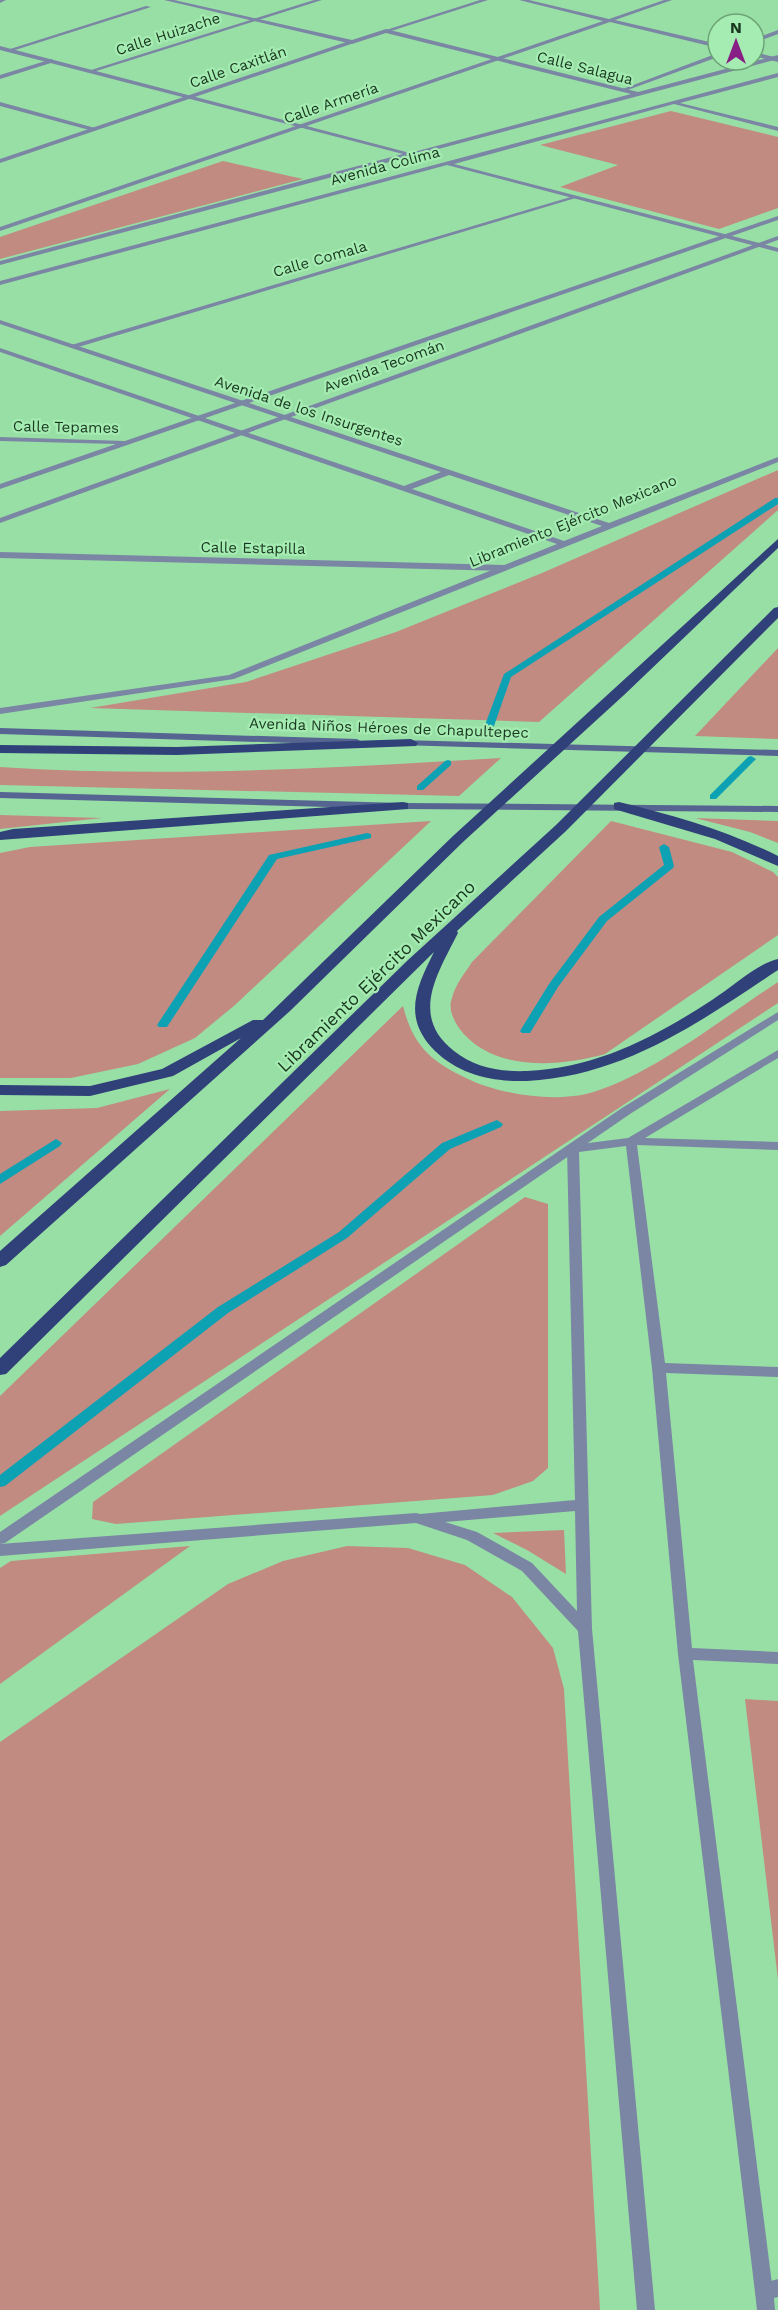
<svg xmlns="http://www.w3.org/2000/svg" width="778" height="2310" font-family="'Work Sans',sans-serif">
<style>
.green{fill:#c18b82}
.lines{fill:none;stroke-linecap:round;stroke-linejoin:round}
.stream{fill:#0da1b4;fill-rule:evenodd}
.pedestrian{fill:#7b86a4;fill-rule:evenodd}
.minor{fill:#7b86a4;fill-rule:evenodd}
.tertiary{fill:#7b86a4;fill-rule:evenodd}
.secondary{fill:#556490;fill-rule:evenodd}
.trunk{fill:#304079;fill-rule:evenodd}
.labels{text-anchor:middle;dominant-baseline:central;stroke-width:4.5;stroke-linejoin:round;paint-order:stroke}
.far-street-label{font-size:15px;fill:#19361f;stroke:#a5ecb2}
.street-label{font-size:18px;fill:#19361f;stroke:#a5ecb2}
</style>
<rect width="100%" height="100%" fill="#98dfa5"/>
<g class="green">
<polygon points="671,111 778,137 778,208 719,229 560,187 618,165 540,145"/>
<polygon points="223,161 303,179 0,259 0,237"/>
<polygon points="778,470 778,510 539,722 90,708 246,682 396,632 542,573"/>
<polygon points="778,648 778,739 695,736"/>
<path d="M 501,758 L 459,796 L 0,785 L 0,767 C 166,778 334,768 501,758 Z"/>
<polygon points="0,815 102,818 0,829"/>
<polygon points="695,818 778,821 778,843 750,832"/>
<polygon points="431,821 235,1005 195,1038 138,1064 71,1078 0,1078 0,853 30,847"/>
<path d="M 611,821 L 732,852 L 773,872 L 778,877 L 778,935 L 605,1054 C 559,1067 491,1072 459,1028 C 453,1019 448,1008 452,998 C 455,985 465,973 472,962 Z"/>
<path d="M 778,982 L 778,1003 L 0,1516 L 0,1396 L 403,1006 C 413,1045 430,1061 466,1078 C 498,1094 550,1102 586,1094 C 647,1079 724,1017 778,982 Z"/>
<polygon points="170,1089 0,1236 0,1111 97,1108"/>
<polygon points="525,1197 548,1204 548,1468 533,1481 493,1495 116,1524 92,1519 93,1502"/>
<polygon points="564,1530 566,1574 527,1550 493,1533"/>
<polygon points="190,1546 0,1684 0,1568 11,1561"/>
<polygon points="347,1546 408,1548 465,1565 512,1597 553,1648 564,1689 600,2310 0,2310 0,1742 228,1584 283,1561"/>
<polygon points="745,1699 778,1701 778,1980"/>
</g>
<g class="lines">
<g class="stream">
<polygon points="775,498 778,498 778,504 511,677 494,726 483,735 477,735 477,731 485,725 504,674"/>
<polygon points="751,756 756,759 716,799 710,799 710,795 748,757"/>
<polygon points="448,760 451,761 451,765 423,790 417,790 417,786 445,761"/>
<polygon points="367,833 371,834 371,838 277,859 167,1027 159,1027 157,1025 269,855"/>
<polygon points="664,844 669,847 674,866 673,868 607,921 558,987 530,1033 522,1033 520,1031 549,984 599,917 664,865 659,847"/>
<polygon points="497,1120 503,1124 501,1127 450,1149 347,1238 228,1313 5,1486 0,1487 0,1475 218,1307 339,1232 442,1143"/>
<polygon points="56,1139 62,1143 60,1146 0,1184 0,1174"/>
</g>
<g class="pedestrian">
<polygon points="52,59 54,62 0,79 0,75"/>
<polygon points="0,102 95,128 96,129 93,131 0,106"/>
</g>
<g class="minor">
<polygon points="0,0 6,0 0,3"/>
<polygon points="314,0 322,0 93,72 88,71"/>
<polygon points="480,0 488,0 388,32 383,31"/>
<polygon points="519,0 529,0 609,19 664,0 672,0 615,20 718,44 718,48 610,22 0,231 0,227 603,21"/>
<polygon points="146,6 151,7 12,51 7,50"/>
<polygon points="778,30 778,34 754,43 754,39"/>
<polygon points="352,40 354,43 0,163 0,159"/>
<polygon points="754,52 778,58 778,62 754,56"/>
<polygon points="718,53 718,57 625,91 620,90"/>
<polygon points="574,196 579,197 75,348 68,346"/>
<polygon points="778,216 778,220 0,489 0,484 116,444 0,441 0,437 125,441"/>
<polygon points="778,236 778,240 0,523 0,518"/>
<polygon points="0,552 505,565 509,568 505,571 0,558"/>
<path d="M 778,1050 L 778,1058 L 645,1138 L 778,1142 L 778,1150 L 637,1145 L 665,1363 L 778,1367 L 778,1377 L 666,1373 L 692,1648 L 778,1652 L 778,1664 L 693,1660 L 773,2292 L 771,2299 L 764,2301 L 757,2299 L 755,2292 L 678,1654 L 652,1368 L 626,1146 L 579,1152 L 592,1629 L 655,2310 L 637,2310 L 578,1631 L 522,1571 L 467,1540 L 416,1523 L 0,1556 L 0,1544 L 416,1513 L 420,1514 L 575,1500 L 567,1149 L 573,1145 L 628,1138 ZM 575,1511 L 577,1611 L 532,1563 L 477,1532 L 445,1522 Z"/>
</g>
<g class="tertiary">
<polygon points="164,0 174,0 352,40 386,29 638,92 778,55 778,59 0,265 0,261 403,154 0,50 0,46 410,153 631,94 386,33 352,44"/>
<polygon points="778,73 778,77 680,103 778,127 778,131 674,104 454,164 778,248 778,252 447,165 0,285 0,281"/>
<path d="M 0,320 L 609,523 L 778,457 L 778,462 L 234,679 L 0,714 L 0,708 L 229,675 L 557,544 L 0,352 L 0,348 L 404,486 L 441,472 L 0,324 ZM 449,475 L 602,526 L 564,541 L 412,489 Z"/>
<polygon points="778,1012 778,1020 630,1114 5,1543 0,1544 0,1532 622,1108"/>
<polygon points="778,2279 778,2297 774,2298 775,2310 757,2310 755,2292 757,2285"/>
</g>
<g class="secondary">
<polygon points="0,728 357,739 362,742 357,745 0,734"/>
<polygon points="401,740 778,750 778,756 398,745 396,743"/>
<polygon points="0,792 403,803 778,806 778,812 403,809 0,798"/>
</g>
<g class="trunk">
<polygon points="778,539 778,548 624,695 463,842 290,1011 6,1265 0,1267 0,1251 241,1038 173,1076 90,1096 0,1095 0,1085 90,1086 162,1069 253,1020 263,1020 453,836"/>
<path d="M 778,607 L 778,618 L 566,831 L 457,931 L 458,933 C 438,973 409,1016 454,1051 C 475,1068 501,1072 527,1071 C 597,1068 655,1037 712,1000 C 731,988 758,963 778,959 L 778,970 C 700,1022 624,1076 527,1081 C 493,1082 460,1075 435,1051 C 402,1018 416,988 434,952 L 6,1374 L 0,1375 L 0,1358 L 408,960 L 556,825 L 774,608 Z"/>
<polygon points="411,739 418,743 416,746 177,755 0,753 0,745 177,747"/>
<polygon points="403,802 408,803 408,809 0,840 0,832 13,829"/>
<path d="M 619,802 C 673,815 728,831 778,856 L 778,866 L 715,839 L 614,809 L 614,803 Z"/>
</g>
</g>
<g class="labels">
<g class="far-street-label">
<text transform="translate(168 34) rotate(-18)">Calle Huizache</text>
<text transform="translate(238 67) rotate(-19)">Calle Caxitlán</text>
<text transform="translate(585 68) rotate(14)">Calle Salagua</text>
<text transform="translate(331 103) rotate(-19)">Calle Armería</text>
<text transform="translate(385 166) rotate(-15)">Avenida Colima</text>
<text transform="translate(320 259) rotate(-16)">Calle Comala</text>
<text transform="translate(384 366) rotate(-20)">Avenida Tecomán</text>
<text transform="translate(309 411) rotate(18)">Avenida de los Insurgentes</text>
<text transform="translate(66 427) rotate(1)">Calle Tepames</text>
<text transform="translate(573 521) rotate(-22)">Libramiento Ejército Mexicano</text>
<text transform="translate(253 548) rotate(1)">Calle Estapilla</text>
<text transform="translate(389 728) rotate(2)">Avenida Niños Héroes de Chapultepec</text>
</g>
<g class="street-label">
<text transform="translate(376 976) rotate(-44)">Libramiento Ejército Mexicano</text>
</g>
</g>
<g transform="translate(736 42)"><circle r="28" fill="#a5ecb2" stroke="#6da377" stroke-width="1.5"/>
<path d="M0-4.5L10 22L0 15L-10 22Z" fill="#881f85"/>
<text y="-9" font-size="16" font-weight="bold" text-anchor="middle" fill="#19361f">N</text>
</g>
</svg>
